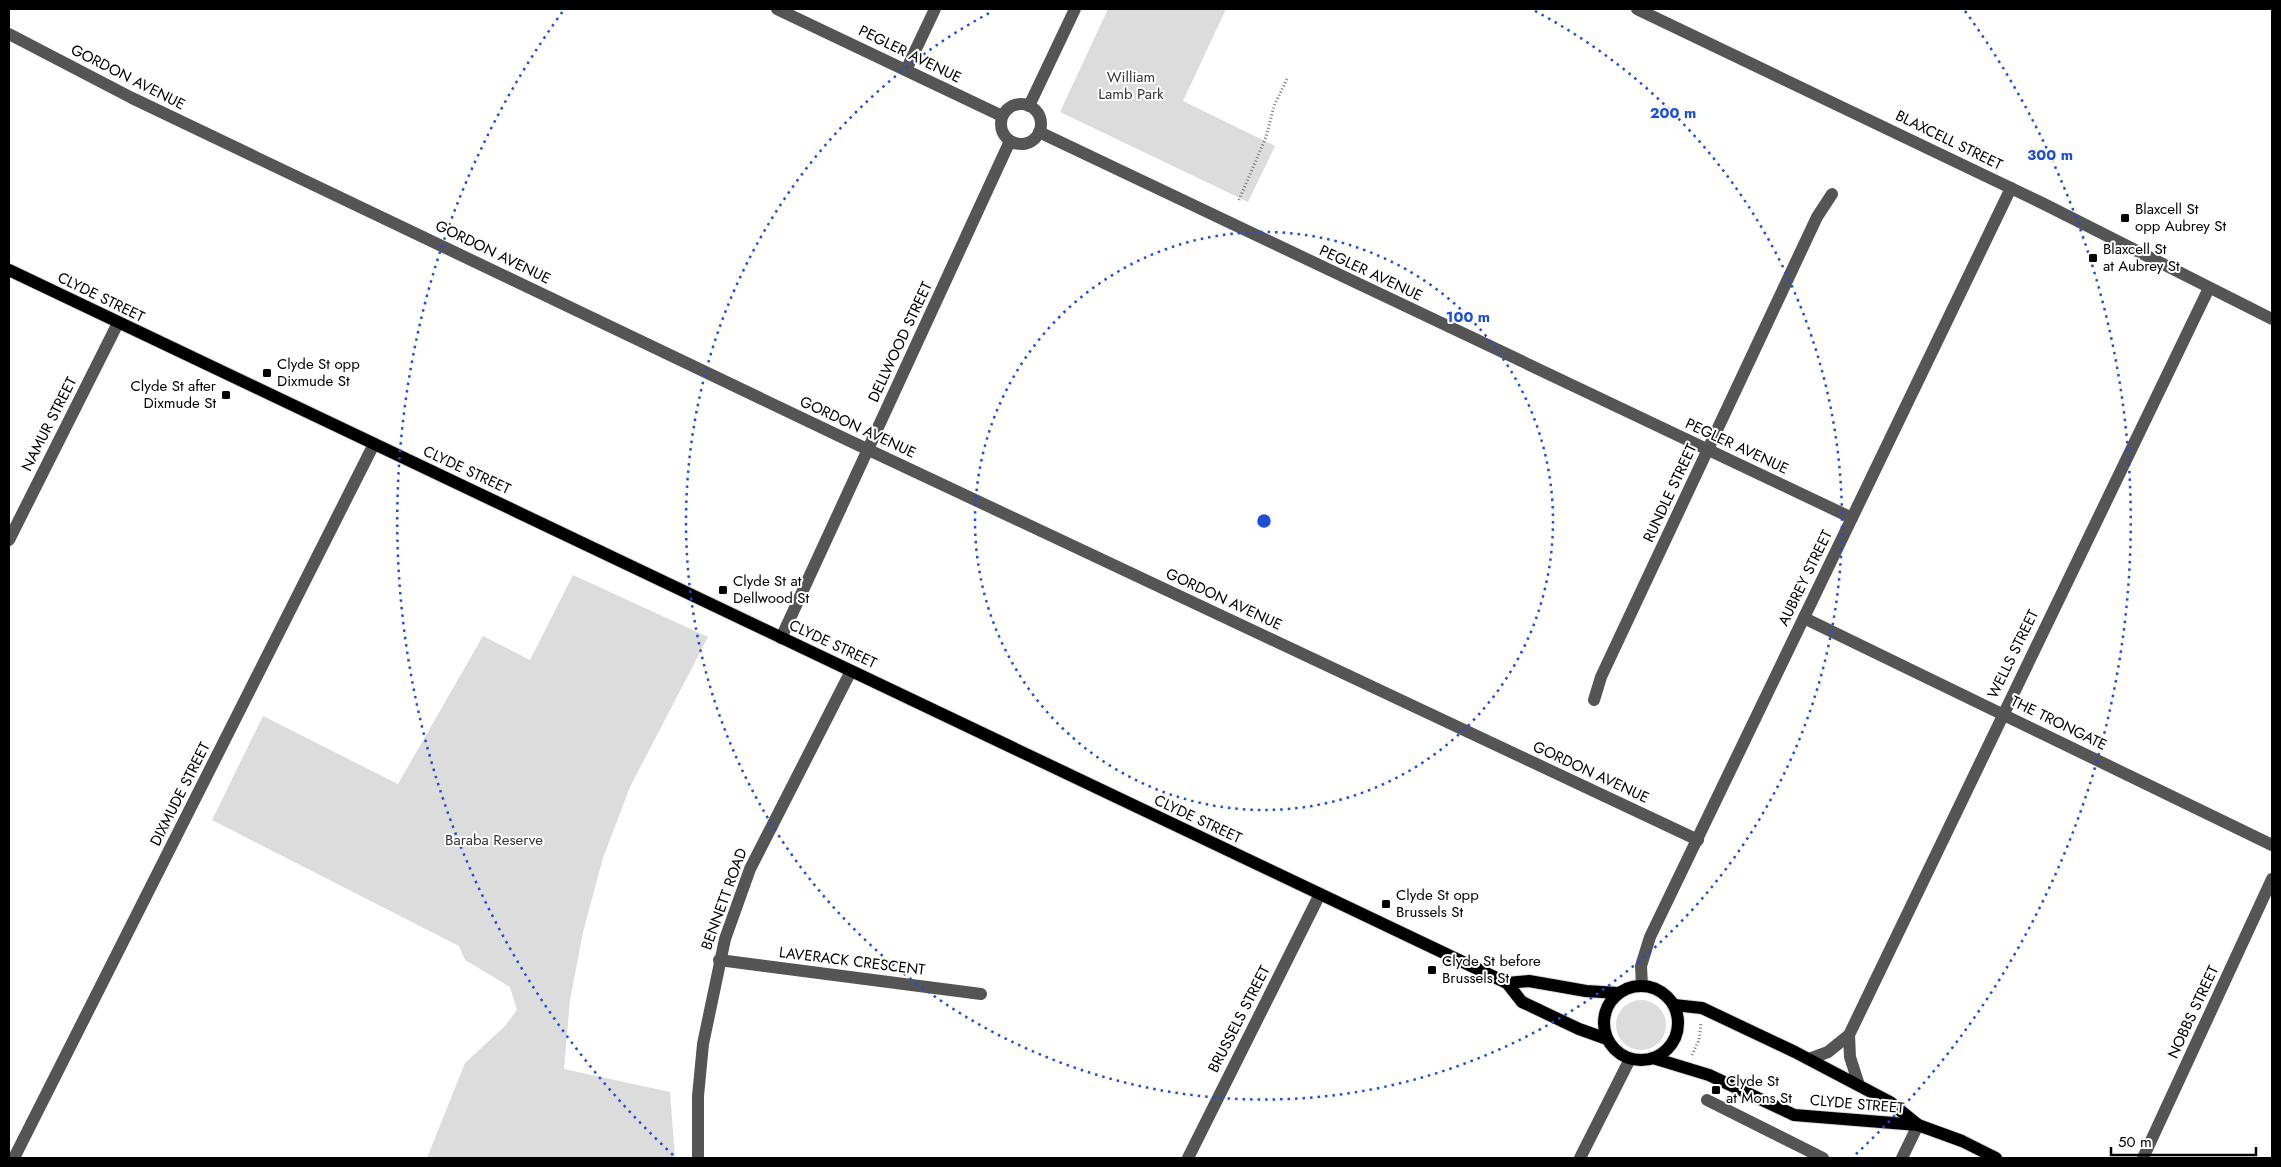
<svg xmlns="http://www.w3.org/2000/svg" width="2281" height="1167" font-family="Jost,sans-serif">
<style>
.green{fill:#dcdcdc}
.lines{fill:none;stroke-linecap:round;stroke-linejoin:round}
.major-casing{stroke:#dbdbdb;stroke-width:14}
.path{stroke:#777;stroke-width:3;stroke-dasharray:1 2.5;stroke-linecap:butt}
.minor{stroke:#555;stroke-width:12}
.major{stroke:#000;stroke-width:12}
.ring{fill:none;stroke:#1d4ed8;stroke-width:2.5;stroke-dasharray:2.5 5}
.poi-dot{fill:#000;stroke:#fff;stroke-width:2}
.labels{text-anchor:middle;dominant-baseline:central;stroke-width:4;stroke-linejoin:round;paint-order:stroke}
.street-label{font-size:15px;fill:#000;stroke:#fff}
.park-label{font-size:15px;fill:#333;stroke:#fff}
.poi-label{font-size:15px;fill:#000;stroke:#fff;text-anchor:start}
.centre{fill:#1d4ed8;stroke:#fff;stroke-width:2.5}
.ring-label{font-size:15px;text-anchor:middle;font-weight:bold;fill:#1d4ed8;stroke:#fff;stroke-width:4;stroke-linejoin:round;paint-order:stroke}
</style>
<rect width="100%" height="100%" fill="#fff"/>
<g class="green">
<polygon points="1108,9 1226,9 1183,101 1275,146 1248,202 1060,112"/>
<polygon points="573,575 708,637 630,787 603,858 583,932 570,1000 564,1069 670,1092 675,1158 427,1158 465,1063 505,1026 517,1010 510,987 465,960 459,946 212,820 263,716 398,784 483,636 530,660"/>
<circle cx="1641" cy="1025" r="25"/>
</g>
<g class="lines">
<defs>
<g id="major">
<polyline points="9,270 1507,983 1522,1002 1579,1029 1607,1039"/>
<polyline points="1507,983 1529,981 1586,991 1618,993"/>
<circle cx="1641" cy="1023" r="37"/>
<polyline points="1674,1005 1702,1008 1795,1052 1890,1102 1918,1125"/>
<polyline points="1653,1058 1709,1075 1794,1115 1918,1125 1962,1141 1996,1158"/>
</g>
</defs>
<use href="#major" class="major-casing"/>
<g class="path">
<polyline points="1239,200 1266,137 1274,106 1287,79"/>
<polyline points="1692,1055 1699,1040 1701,1023"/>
</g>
<g class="minor">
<polyline points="777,9 1002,116"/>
<polyline points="1637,9 2044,204 2272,319"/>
<polyline points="9,34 132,98 854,443 1698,840"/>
<polyline points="906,70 935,9"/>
<circle cx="1021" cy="124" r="20"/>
<polyline points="1029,106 1075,9"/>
<polyline points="1039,132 1852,518"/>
<polyline points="9,540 118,323"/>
<polyline points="1804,618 2272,845"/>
<polyline points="781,638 1010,141"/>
<polyline points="1594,700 1601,677 1817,217 1832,194"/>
<polyline points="719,960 981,994"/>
<polyline points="1642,986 1641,966 1650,937 2011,188"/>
<polyline points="1849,1035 1850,1057 1859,1085"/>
<polyline points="1809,1059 1828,1052 1849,1035 2209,288"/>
<polyline points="1707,1100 1823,1158"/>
<polyline points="14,1158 374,444"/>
<polyline points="698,1158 698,1096 703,1044 725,939 750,869 851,671"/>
<polyline points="1188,1158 1320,894"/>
<polyline points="1580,1158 1630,1059"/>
<polyline points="1902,1158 1918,1125"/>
<polyline points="2143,1158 2272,879"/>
</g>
<use href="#major" class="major"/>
</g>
<g class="ring">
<circle cx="1264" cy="521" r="289"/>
<path d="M1535 11A578 578 0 1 1 993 11"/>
<path d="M673 1155A867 867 0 0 1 563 11M1965 11A867 867 0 0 1 1855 1155"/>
</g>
<g class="poi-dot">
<rect x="2120" y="213" width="10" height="10" rx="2.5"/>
<rect x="2088" y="253" width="10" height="10" rx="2.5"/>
<rect x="262" y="368" width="10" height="10" rx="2.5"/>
<rect x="221" y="390" width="10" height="10" rx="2.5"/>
<rect x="718" y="585" width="10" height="10" rx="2.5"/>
<rect x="1381" y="899" width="10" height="10" rx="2.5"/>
<rect x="1427" y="965" width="10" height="10" rx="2.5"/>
<rect x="1711" y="1085" width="10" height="10" rx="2.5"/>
</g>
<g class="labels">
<g class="street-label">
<text transform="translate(910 54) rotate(26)">PEGLER AVENUE</text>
<text transform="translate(128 77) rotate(27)">GORDON AVENUE</text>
<text transform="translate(1949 140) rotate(26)">BLAXCELL STREET</text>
<text transform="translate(493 252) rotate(26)">GORDON AVENUE</text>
<text transform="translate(1371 273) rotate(25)">PEGLER AVENUE</text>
<text transform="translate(101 297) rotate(26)">CLYDE STREET</text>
<text transform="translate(900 342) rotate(-65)">DELLWOOD STREET</text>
<text transform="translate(49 424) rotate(-63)">NAMUR STREET</text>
<text transform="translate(858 427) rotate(25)">GORDON AVENUE</text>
<text transform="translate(1737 446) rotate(25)">PEGLER AVENUE</text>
<text transform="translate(467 470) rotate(25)">CLYDE STREET</text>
<text transform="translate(1670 493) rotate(-65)">RUNDLE STREET</text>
<text transform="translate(1805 578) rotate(-64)">AUBREY STREET</text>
<text transform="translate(1224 599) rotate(25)">GORDON AVENUE</text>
<text transform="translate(833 644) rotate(25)">CLYDE STREET</text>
<text transform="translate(2013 654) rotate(-64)">WELLS STREET</text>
<text transform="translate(2059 723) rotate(26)">THE TRONGATE</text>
<text transform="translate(1591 772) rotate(25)">GORDON AVENUE</text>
<text transform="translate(180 794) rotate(-63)">DIXMUDE STREET</text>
<text transform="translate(1198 819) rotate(25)">CLYDE STREET</text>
<text transform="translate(724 899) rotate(-70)">BENNETT ROAD</text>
<text transform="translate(852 961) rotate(7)">LAVERACK CRESCENT</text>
<text transform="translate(2193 1012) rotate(-65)">NOBBS STREET</text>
<text transform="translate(1239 1019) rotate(-63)">BRUSSELS STREET</text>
<text transform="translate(1857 1104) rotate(5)">CLYDE STREET</text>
</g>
<g class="park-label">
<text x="1131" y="77">William<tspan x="1131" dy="17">Lamb Park</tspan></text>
<text x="494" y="840">Baraba Reserve</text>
</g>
<g class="poi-label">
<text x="2135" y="209">Blaxcell St<tspan x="2135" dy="17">opp Aubrey St</tspan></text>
<text x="2103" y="249">Blaxcell St<tspan x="2103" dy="17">at Aubrey St</tspan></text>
<text x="277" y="364">Clyde St opp<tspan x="277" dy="17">Dixmude St</tspan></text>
<text x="216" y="386" text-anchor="end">Clyde St after<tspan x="216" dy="17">Dixmude St</tspan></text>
<text x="733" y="581">Clyde St at<tspan x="733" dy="17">Dellwood St</tspan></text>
<text x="1396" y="895">Clyde St opp<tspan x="1396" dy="17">Brussels St</tspan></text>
<text x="1442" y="961">Clyde St before<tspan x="1442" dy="17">Brussels St</tspan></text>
<text x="1726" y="1081">Clyde St<tspan x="1726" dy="17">at Mons St</tspan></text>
</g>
</g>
<circle cx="1264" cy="521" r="8" class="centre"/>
<g class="ring-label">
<text x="1673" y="118">200 m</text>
<text x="2050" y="160">300 m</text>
<text x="1468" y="322">100 m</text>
</g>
<rect width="2281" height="1167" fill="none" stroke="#000000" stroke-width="20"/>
<path d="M2111 1147v8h145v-8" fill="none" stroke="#000000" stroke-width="2.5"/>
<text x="2118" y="1147" font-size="15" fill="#000000" stroke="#ffffff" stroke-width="4" paint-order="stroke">50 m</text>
</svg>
